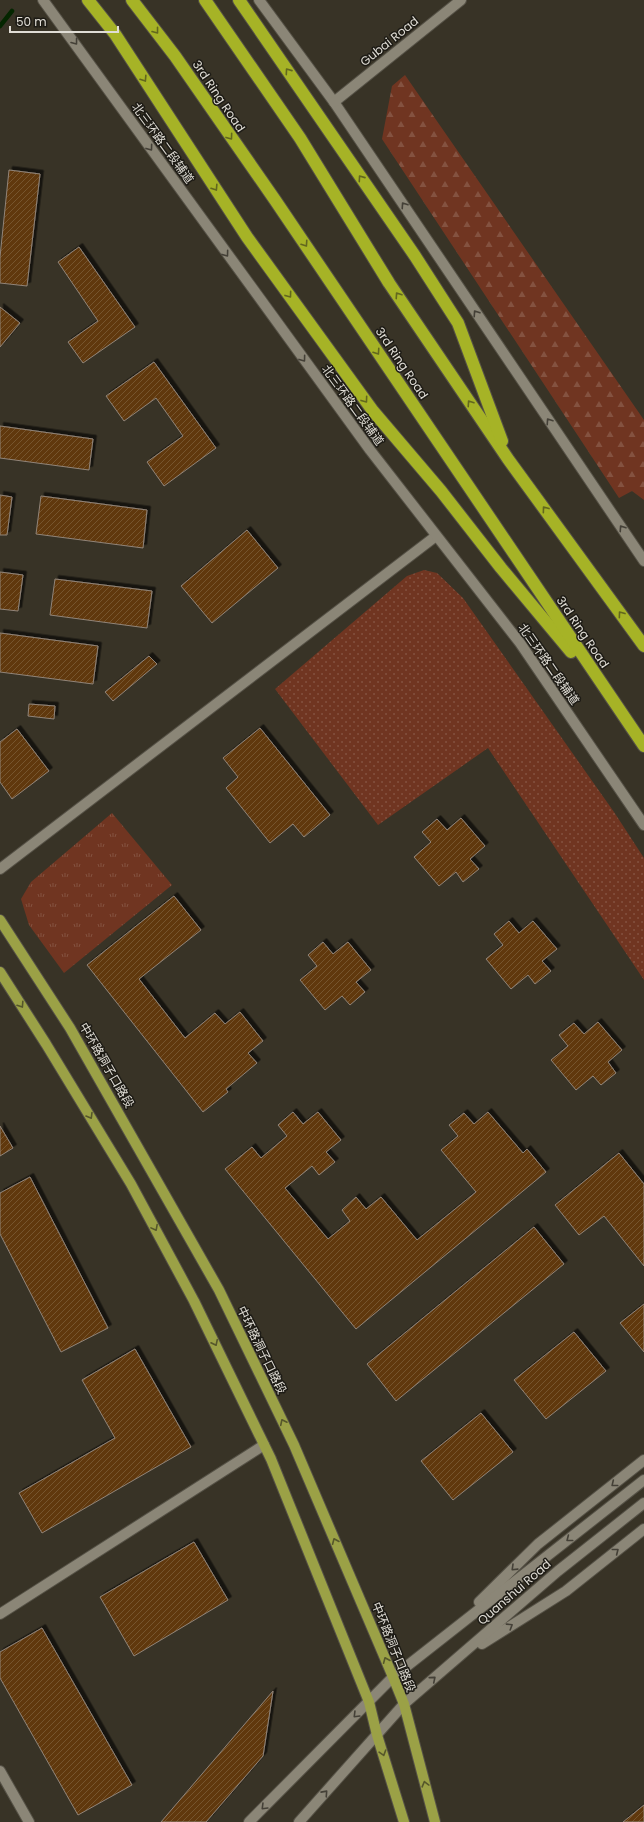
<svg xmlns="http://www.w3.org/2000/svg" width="644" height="1822" font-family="Poppins,'Noto Sans SC',sans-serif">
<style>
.grass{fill:url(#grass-tufts)}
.forest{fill:url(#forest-firs)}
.park{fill:url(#park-dots)}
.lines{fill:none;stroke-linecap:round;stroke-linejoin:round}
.stream{stroke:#042600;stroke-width:4.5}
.building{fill:url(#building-hatch);stroke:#918479;filter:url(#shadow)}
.street-casing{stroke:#555146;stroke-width:12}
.secondary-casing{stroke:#555146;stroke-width:12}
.primary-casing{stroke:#555146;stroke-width:12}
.highway-casing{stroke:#555146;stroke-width:14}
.street{stroke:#8b8677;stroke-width:10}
.secondary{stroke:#8b8677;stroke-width:10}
.primary{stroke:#9ba146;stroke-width:10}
.highway{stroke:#a6b326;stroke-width:12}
.oneway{stroke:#62671e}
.oneway2{stroke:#444037}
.oneway3{stroke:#56572b}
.labels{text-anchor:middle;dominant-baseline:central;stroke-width:3;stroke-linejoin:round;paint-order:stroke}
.street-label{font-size:12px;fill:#e0ddd5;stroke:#1d1b15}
</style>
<defs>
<pattern id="grass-tufts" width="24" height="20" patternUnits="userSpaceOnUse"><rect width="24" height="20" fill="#703521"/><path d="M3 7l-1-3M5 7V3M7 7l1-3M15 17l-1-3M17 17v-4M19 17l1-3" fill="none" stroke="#845240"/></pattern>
<pattern id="forest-firs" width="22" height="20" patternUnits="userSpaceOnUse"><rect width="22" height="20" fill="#703521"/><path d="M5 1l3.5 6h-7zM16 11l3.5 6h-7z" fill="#845240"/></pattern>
<pattern id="park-dots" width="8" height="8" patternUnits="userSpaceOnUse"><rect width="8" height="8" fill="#703521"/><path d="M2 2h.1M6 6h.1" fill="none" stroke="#845240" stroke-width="1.8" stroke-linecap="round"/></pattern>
<pattern id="building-hatch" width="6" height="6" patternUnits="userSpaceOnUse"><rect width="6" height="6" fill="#60390c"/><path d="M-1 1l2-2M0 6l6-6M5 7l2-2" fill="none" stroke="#76552e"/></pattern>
<filter id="shadow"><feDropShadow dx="3.5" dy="-3.5" stdDeviation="0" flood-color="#0009"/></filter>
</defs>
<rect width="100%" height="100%" fill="#383326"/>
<polygon class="grass" points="112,813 172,885 64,973 29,925 21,899 31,882"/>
<polygon class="forest" points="405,75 644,420 644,500 632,491 619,498 382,139 392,86"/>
<polygon class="park" points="424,570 437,573 463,598 614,812 644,858 644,980 488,748 378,825 275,689 407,576"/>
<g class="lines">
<polyline class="stream" points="0,26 12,11"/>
</g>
<g class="building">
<polygon points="9,170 40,174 27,286 0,283 0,257"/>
<polygon points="79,247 135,327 83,363 68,342 98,321 58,262"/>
<polygon points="0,307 20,323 0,347"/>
<polygon points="154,362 216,448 164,486 147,462 183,436 156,398 124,421 106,396"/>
<polygon points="0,426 93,439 89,470 0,458"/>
<polygon points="0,495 12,497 7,535 0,535"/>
<polygon points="41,496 147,510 143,548 36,534"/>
<polygon points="247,530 278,568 212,623 181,586"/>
<polygon points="0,572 23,575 18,611 0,609"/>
<polygon points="55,579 152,591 147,628 50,615"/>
<polygon points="0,633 98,646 93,684 0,672"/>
<polygon points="149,656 157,664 113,701 105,692"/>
<polygon points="29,704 55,706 54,719 28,716"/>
<polygon points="260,728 330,815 304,837 293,824 270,843 226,788 238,777 223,758"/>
<polygon points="17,729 49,771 12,799 0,782 0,742"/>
<polygon points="461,818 485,846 470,859 479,869 463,882 456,872 439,886 414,857 431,842 422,832 437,819 447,830"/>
<polygon points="174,896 201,930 139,979 185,1038 215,1013 225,1024 240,1012 263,1041 248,1053 257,1063 226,1089 228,1092 203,1112 87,965"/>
<polygon points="509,921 519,933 533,921 557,949 542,961 551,971 535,984 528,975 511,989 486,959 503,945 494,934"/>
<polygon points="323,942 333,954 348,942 371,970 356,982 365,992 350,1005 342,996 325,1010 300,980 317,966 308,955"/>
<polygon points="598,1022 622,1050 608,1062 616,1073 601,1085 593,1076 576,1090 551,1060 568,1046 559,1035 574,1023 584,1034"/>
<polygon points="293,1112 303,1124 318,1112 341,1140 326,1152 335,1162 319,1175 312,1166 285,1188 328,1239 350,1221 342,1210 356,1197 366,1209 381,1197 417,1240 476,1192 441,1150 458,1136 449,1125 464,1113 474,1124 488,1112 523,1153 527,1149 546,1172 356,1329 225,1169 252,1147 261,1158 287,1136 278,1125"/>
<polygon points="0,1126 13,1148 0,1156"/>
<polygon points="619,1153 644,1184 644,1266 604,1216 579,1235 555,1205"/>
<polygon points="30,1177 108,1328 61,1352 0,1234 0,1193"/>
<polygon points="534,1227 564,1264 396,1401 367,1364"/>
<polygon points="644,1304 644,1352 620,1323"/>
<polygon points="574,1332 606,1371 546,1419 514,1380"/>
<polygon points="135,1349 191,1447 42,1533 19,1493 115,1438 82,1380"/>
<polygon points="481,1413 513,1452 453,1500 421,1461"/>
<polygon points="194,1542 228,1600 134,1656 100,1597"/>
<polygon points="42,1628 132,1785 78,1815 0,1678 0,1652"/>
<polygon points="273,1691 263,1756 206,1822 161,1822"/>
<polygon points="644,1805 644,1822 623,1822"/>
</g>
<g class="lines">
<defs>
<g id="street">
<polyline points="0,869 436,536"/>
<polyline points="0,1614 264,1445"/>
</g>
<g id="secondary">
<polyline points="43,0 370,450 520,643 644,825"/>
<polyline points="259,0 334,102 644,561"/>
<polyline points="334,102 461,0"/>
<polyline points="479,1602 538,1544 644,1460"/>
<polyline points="482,1644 566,1591 644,1529"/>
<polyline points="0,1771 29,1822"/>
<polyline points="249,1822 393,1677 644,1480"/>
<polyline points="299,1822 404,1704 558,1571 644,1503"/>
</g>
<g id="primary">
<polyline points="0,920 70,1028 219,1290 294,1445 393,1677 404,1704 435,1822"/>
<polyline points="0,972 46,1044 131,1184 194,1301 271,1459 369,1702 377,1735 404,1822"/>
</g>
<g id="highway">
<polyline points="88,0 115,34 247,237 373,411 441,491 501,568 571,652"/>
<polyline points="132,0 175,56 275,200 644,746"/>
<polyline points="205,0 300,138 389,283 508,459 644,646"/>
<polyline points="239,0 415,256 458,323 502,441"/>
</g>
</defs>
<use href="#street" class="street-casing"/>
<use href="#secondary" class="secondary-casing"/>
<use href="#primary" class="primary-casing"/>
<use href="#highway" class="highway-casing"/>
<use href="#street" class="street"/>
<use href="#secondary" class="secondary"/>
<use href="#primary" class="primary"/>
<use href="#highway" class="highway"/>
</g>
<defs><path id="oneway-chevron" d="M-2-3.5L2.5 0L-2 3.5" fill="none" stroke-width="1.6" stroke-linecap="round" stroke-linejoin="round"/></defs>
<g class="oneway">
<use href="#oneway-chevron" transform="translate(156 31) rotate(52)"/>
<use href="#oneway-chevron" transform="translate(288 71) rotate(-125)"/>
<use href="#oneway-chevron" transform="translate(144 79) rotate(57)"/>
<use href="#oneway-chevron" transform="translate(230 137) rotate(54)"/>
<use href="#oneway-chevron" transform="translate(361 178) rotate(-125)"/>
<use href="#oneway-chevron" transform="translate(215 188) rotate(57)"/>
<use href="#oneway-chevron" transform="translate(305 244) rotate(56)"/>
<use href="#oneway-chevron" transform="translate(289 295) rotate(54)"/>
<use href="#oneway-chevron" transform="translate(398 295) rotate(-124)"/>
<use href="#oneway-chevron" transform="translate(377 352) rotate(56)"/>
<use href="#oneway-chevron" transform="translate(365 400) rotate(54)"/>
<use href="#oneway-chevron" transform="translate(470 403) rotate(-124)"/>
<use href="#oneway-chevron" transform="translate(545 509) rotate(-126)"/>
<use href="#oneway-chevron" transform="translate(621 614) rotate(-126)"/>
</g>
<g class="oneway2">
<use href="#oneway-chevron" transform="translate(75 42) rotate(53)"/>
<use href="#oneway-chevron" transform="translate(150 148) rotate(54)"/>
<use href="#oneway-chevron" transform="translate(404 205) rotate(-124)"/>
<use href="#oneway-chevron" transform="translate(226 254) rotate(54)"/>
<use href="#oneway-chevron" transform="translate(476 313) rotate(-124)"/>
<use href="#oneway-chevron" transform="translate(303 359) rotate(54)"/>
<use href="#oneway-chevron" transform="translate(549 421) rotate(-124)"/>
<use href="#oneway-chevron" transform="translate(622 528) rotate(-124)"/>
<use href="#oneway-chevron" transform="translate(614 1484) rotate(141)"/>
<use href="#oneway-chevron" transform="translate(569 1539) rotate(142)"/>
<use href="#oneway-chevron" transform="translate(616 1551) rotate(-38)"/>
<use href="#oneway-chevron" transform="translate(514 1568) rotate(136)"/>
<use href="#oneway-chevron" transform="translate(510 1626) rotate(-32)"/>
<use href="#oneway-chevron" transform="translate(433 1679) rotate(-40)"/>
<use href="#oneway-chevron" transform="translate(356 1715) rotate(135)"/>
<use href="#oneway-chevron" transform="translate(325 1793) rotate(-48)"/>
<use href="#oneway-chevron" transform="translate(264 1807) rotate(135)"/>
</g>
<g class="oneway3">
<use href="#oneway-chevron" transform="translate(21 1005) rotate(57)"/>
<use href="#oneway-chevron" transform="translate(90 1116) rotate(59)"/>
<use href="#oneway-chevron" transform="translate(155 1228) rotate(62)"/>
<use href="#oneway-chevron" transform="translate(215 1343) rotate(64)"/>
<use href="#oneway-chevron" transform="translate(283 1422) rotate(-116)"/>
<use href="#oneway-chevron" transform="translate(335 1541) rotate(-113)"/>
<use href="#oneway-chevron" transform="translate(386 1660) rotate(-113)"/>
<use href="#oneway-chevron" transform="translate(383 1753) rotate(73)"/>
<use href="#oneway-chevron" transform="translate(425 1784) rotate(-105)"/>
</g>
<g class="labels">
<g class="street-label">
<text transform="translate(389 41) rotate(-39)">Gubai Road</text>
<text transform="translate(219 96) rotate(56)">3rd Ring Road</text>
<text transform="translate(163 143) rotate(54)">北三环路二段辅道</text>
<text transform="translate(402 363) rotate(56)">3rd Ring Road</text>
<text transform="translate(353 405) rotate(54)">北三环路二段辅道</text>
<text transform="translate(583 632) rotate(56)">3rd Ring Road</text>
<text transform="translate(549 664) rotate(55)">北三环路二段辅道</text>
<text transform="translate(107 1065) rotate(60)">中环路洞子口路段</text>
<text transform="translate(262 1350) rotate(64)">中环路洞子口路段</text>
<text transform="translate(514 1592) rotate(-41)">Quanshui Road</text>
<text transform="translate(394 1647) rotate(68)">中环路洞子口路段</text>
</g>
</g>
<path d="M10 26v6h108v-6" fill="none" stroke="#e0ddd5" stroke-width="2"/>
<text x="16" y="26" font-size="12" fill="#e0ddd5" stroke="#1d1b15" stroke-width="3" paint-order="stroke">50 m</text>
</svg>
